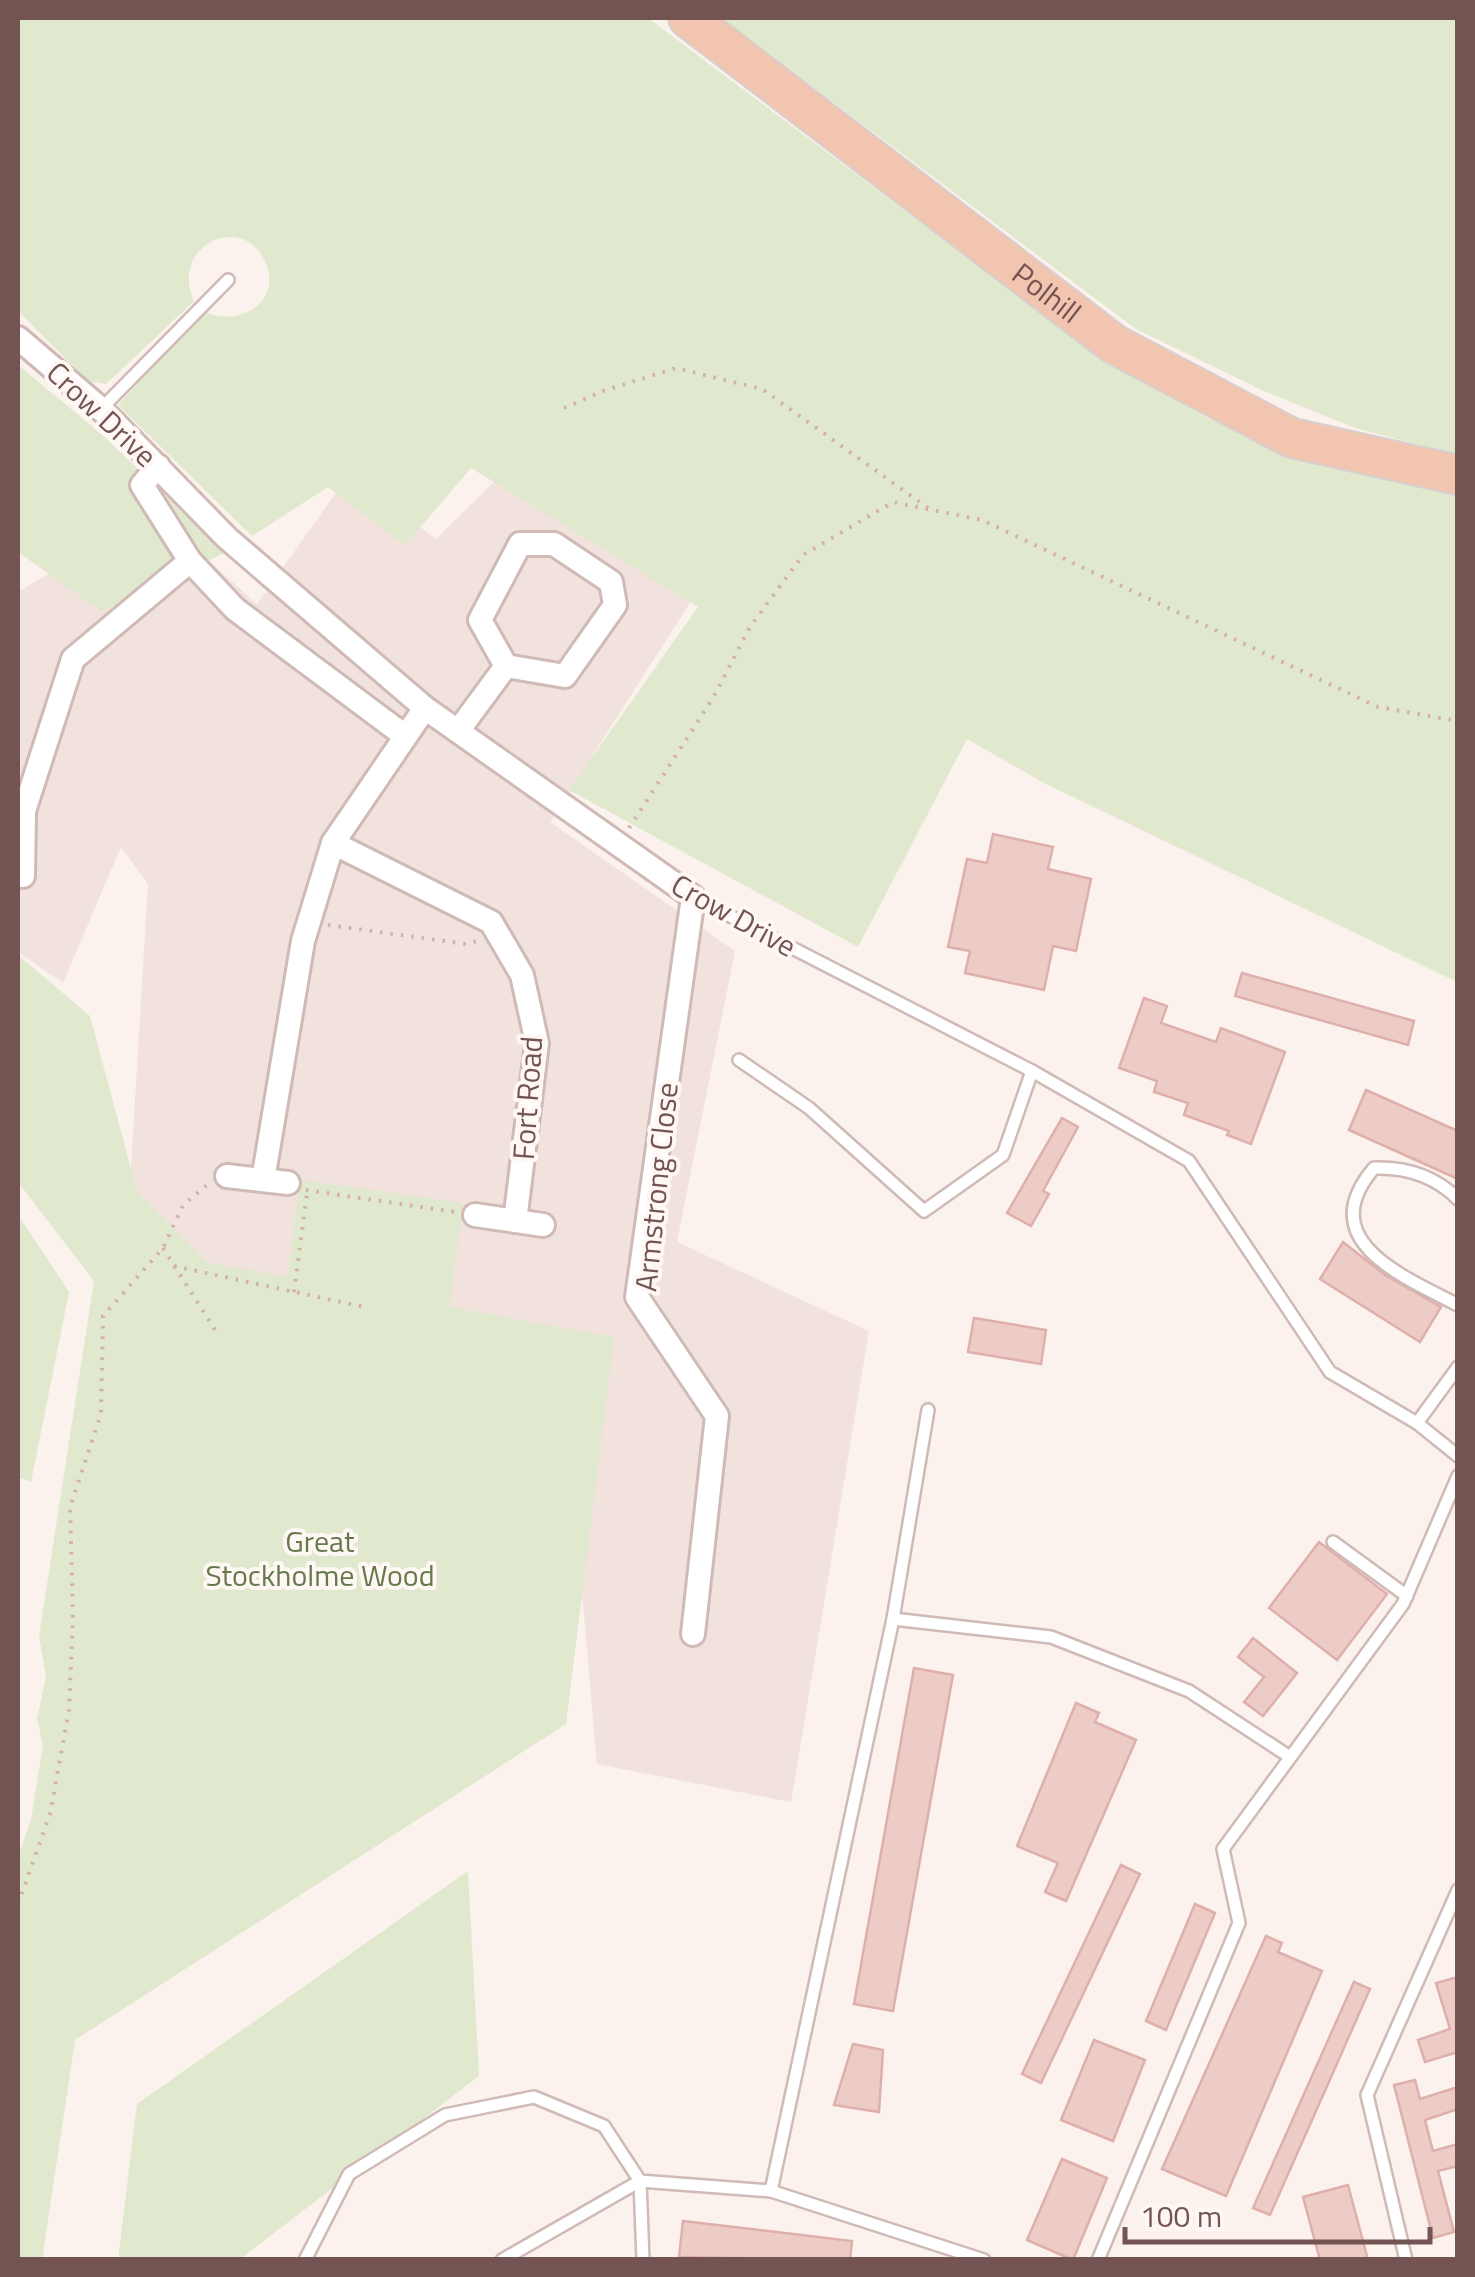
<svg xmlns="http://www.w3.org/2000/svg" width="1475" height="2277" font-family="'Titillium Web',sans-serif">
<style>
.residential{fill:#f2e2dd}
.green{fill:#e0e8cd}
.building{fill:#edccc8;stroke:#deafab;stroke-width:2.5}
.lines{fill:none;stroke-linecap:round;stroke-linejoin:round}
.service-casing{stroke:#cfbab6;stroke-width:16}
.minor-casing{stroke:#cfbab6;stroke-width:28}
.primary-casing{stroke:#d8cfcf;stroke-width:42}
.path{stroke:#d3afab;stroke-width:4;stroke-dasharray:2.5 8;stroke-linecap:butt}
.service{stroke:#fff;stroke-width:11}
.minor{stroke:#fff;stroke-width:22}
.primary{stroke:#f1c5af;stroke-width:38}
.labels{text-anchor:middle;dominant-baseline:central;stroke-width:8;stroke-linejoin:round;paint-order:stroke}
.street-label{font-size:30px;fill:#745452;stroke:#fef7f4}
.park-label{font-size:30px;fill:#66784c;stroke:#fef7f4}
</style>
<rect width="100%" height="100%" fill="#fbf2ee"/>
<polygon class="residential" points="513,463 702,584 550,822 735,951 677,1242 869,1331 791,1802 597,1764 560,1342 126,1249 148,884 121,847 63,983 18,952 18,592 153,511 257,604 348,476 436,539"/>
<g class="green">
<path d="M 18,18 L 648,18 L 1099,356 L 1209,419 L 1342,465 L 1457,495 L 1457,982 L 1044,783 L 967,739 L 858,947 L 569,790 L 698,607 L 471,468 L 405,545 L 328,487 L 252,536 L 118,405 L 203,311 C 240,329 285,301 264,259 C 240,212 169,247 194,301 L 106,384 L 88,381 L 18,311 Z"/>
<polygon points="721,18 1457,18 1457,455 1355,428 1266,392 1136,329"/>
<polygon points="18,365 107,439 224,553 101,611 18,552"/>
<polygon points="18,955 90,1016 137,1191 207,1262 288,1277 300,1180 463,1203 449,1307 614,1337 566,1724 75,2040 42,2260 18,2259 18,1857 31,1820 43,1745 37,1719 46,1676 39,1636 94,1281 18,1182"/>
<polygon points="18,1215 69,1292 31,1482 18,1477"/>
<polygon points="468,1871 479,2076 240,2259 118,2260 137,2104"/>
</g>
<g class="building">
<polygon points="993,834 1053,847 1048,869 1091,879 1076,951 1053,946 1044,990 965,973 970,951 948,947 967,859 987,863"/>
<polygon points="1242,973 1414,1021 1408,1045 1235,996"/>
<polygon points="1144,998 1167,1006 1161,1023 1216,1042 1221,1028 1285,1052 1251,1144 1227,1135 1229,1131 1184,1115 1188,1103 1154,1092 1157,1081 1119,1068"/>
<polygon points="1366,1090 1458,1131 1458,1179 1349,1130"/>
<polygon points="1062,1118 1078,1127 1043,1191 1049,1194 1031,1226 1007,1213"/>
<polygon points="1343,1242 1385,1275 1441,1307 1420,1342 1320,1279"/>
<polygon points="974,1318 1046,1330 1041,1364 968,1352"/>
<polygon points="1319,1542 1387,1594 1337,1660 1269,1608"/>
<polygon points="1253,1638 1297,1673 1263,1716 1244,1702 1264,1677 1238,1657"/>
<polygon points="914,1668 953,1675 893,2011 854,2004"/>
<polygon points="1076,1703 1099,1713 1095,1722 1136,1740 1066,1901 1045,1892 1058,1863 1017,1846"/>
<polygon points="1121,1865 1140,1874 1041,2083 1022,2074"/>
<polygon points="1195,1904 1215,1913 1166,2030 1146,2021"/>
<polygon points="1266,1936 1282,1943 1278,1952 1322,1971 1226,2196 1162,2169"/>
<polygon points="1458,1977 1458,2052 1425,2062 1418,2040 1450,2029 1436,1983"/>
<polygon points="1354,1982 1370,1989 1270,2215 1253,2208"/>
<polygon points="1094,2040 1145,2060 1113,2141 1061,2120"/>
<polygon points="853,2044 883,2050 879,2112 834,2105"/>
<polygon points="1415,2080 1420,2099 1458,2087 1458,2109 1425,2120 1433,2151 1458,2144 1458,2166 1438,2171 1454,2232 1433,2238 1394,2085"/>
<polygon points="1062,2159 1107,2178 1073,2260 1027,2240"/>
<polygon points="1348,2185 1368,2260 1320,2260 1303,2197"/>
<polygon points="683,2221 852,2241 850,2260 679,2257"/>
</g>
<g class="lines">
<defs>
<g id="service">
<polyline points="101,409 228,280"/>
<polyline points="693,897 1032,1071 1189,1161 1330,1372 1417,1423 1458,1456"/>
<polyline points="739,1060 809,1108 924,1211 1003,1155 1032,1071"/>
<path d="M 1458,1199 C 1435,1176 1406,1167 1374,1168 C 1313,1240 1400,1275 1458,1305"/>
<polyline points="928,1410 893,1619 1051,1637 1189,1691 1290,1757"/>
<polyline points="1417,1423 1458,1367"/>
<polyline points="1333,1542 1407,1596"/>
<polyline points="771,2191 893,1619"/>
<polyline points="305,2260 349,2174 445,2115 534,2097 604,2126 640,2181 771,2191 984,2260"/>
<polyline points="502,2260 640,2181 643,2260"/>
<polyline points="1098,2260 1239,1923 1223,1849 1403,1604 1458,1476"/>
<polyline points="1406,2260 1367,2095 1458,1890"/>
</g>
<g id="minor">
<polyline points="18,338 101,409 227,538 425,708 693,897 637,1297 717,1416 693,1634"/>
<polyline points="158,466 142,485 190,561 235,609 405,736"/>
<polygon points="520,544 554,544 611,582 615,605 565,676 506,666 480,620"/>
<polyline points="458,731 506,666"/>
<polyline points="333,843 491,922 522,975 537,1043 515,1221"/>
<polyline points="23,876 24,811 73,659 190,561"/>
<polyline points="227,1176 288,1183"/>
<polyline points="263,1180 303,941 333,843 425,708"/>
<polyline points="475,1215 543,1225"/>
</g>
<g id="primary">
<path id="s1" d="M 688,18 L 1114,344 L 1292,438 L 1458,475"/>
</g>
</defs>
<use href="#service" class="service-casing"/>
<use href="#minor" class="minor-casing"/>
<use href="#primary" class="primary-casing"/>
<g class="path">
<polyline points="564,408 603,391 676,368 762,389 928,508"/>
<polyline points="629,828 713,698 750,627 803,555 893,502 982,520 1378,707 1458,721"/>
<polyline points="328,925 466,944 477,941"/>
<polyline points="306,1190 455,1212"/>
<polyline points="163,1248 217,1333"/>
<polyline points="174,1266 369,1308"/>
<polyline points="294,1292 307,1193"/>
<polyline points="18,1904 50,1814 69,1710 73,1617 70,1507 101,1414 103,1316 163,1248 183,1205 207,1185"/>
</g>
<use href="#service" class="service"/>
<use href="#minor" class="minor"/>
<use href="#primary" class="primary"/>
</g>
<g class="labels">
<g class="street-label">
<text stroke="none"><textPath href="#s1" startOffset="452">Polhill</textPath></text>
<text transform="translate(102 414) rotate(43)">Crow Drive</text>
<text transform="translate(734 915) rotate(29)">Crow Drive</text>
<text transform="translate(527 1098) rotate(-86)">Fort Road</text>
<text transform="translate(656 1187) rotate(-84)">Armstrong Close</text>
</g>
<g class="park-label">
<text x="320" y="1541">Great<tspan x="320" dy="34">Stockholme Wood</tspan></text>
</g>
</g>
<rect width="1475" height="2277" fill="none" stroke="#745452" stroke-width="40"/>
<path d="M1125 2227v15h305v-15" fill="none" stroke="#745452" stroke-width="5"/>
<text x="1140" y="2227" font-size="30" fill="#745452" stroke="#fef7f4" stroke-width="8" paint-order="stroke">100 m</text>
</svg>
